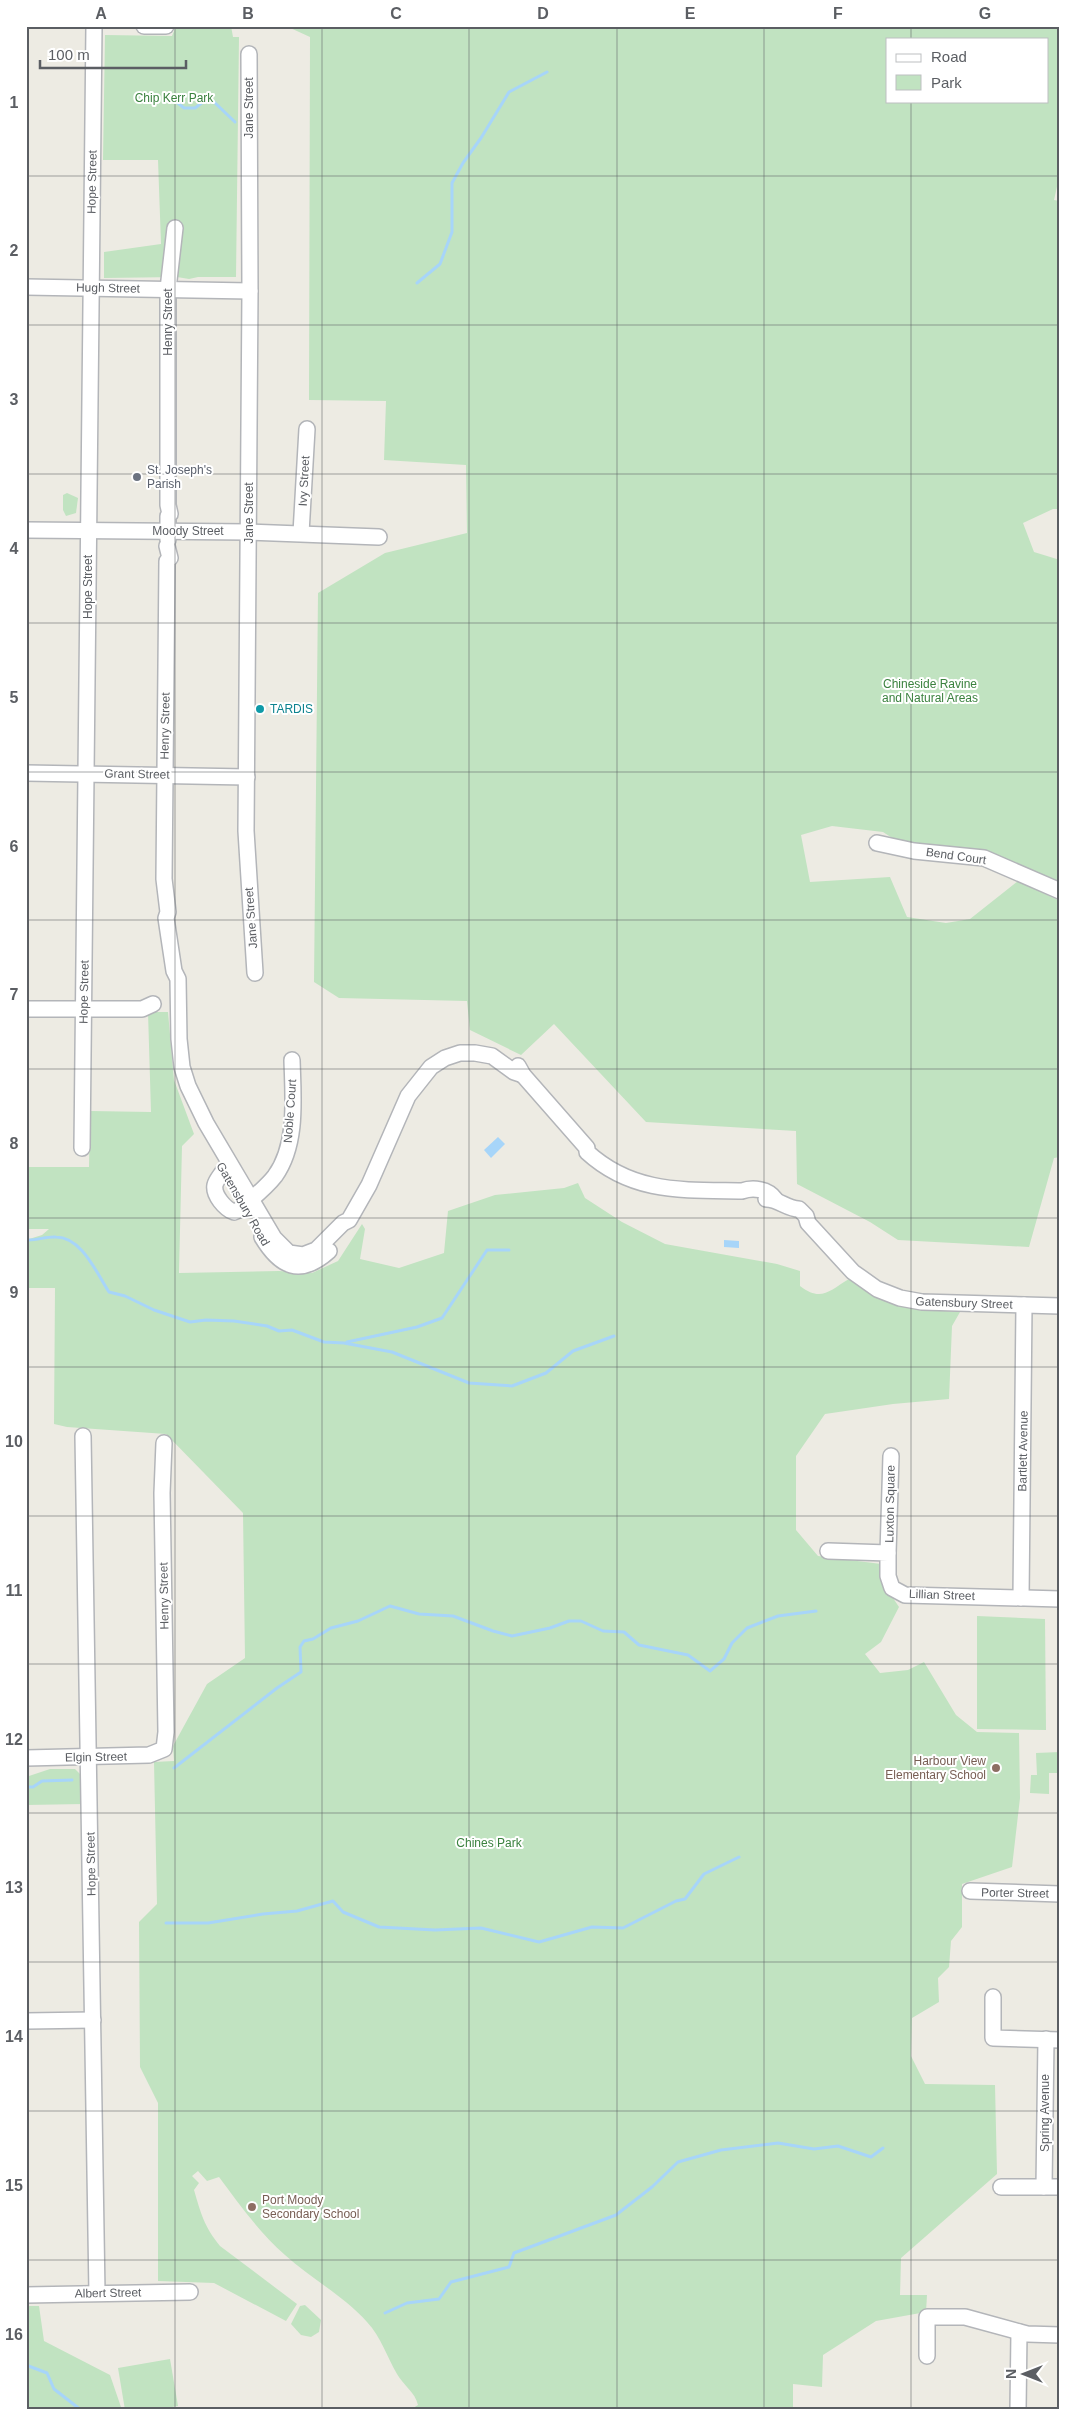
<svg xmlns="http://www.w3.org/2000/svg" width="1086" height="2436" font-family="Arial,sans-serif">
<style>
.green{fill:#c1e3c1;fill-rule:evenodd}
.water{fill:#a7d5f9}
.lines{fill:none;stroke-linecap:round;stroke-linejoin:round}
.stream{stroke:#a7d5f9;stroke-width:3}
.minor-casing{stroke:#b3b5b9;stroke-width:18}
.minor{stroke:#fff;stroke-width:15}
.grid{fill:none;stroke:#5b5e63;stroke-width:1;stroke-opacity:0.55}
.worship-dot{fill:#6b7280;stroke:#fff;stroke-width:2}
.culture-dot{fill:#0f9aa8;stroke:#fff;stroke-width:2}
.education-dot{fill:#8d6e63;stroke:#fff;stroke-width:2}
.labels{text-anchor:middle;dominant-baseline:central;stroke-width:4;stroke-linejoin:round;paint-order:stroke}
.park-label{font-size:12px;fill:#3b823f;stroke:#fff}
.street-label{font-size:12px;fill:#5b5e63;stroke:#fff}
.worship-label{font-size:12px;fill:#5b616d;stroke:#fff;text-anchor:start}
.culture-label{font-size:12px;fill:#0d838f;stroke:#fff;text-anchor:start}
.education-label{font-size:12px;fill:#785e54;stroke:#fff;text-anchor:end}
.neatline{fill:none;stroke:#5b5e63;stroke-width:2}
.grid-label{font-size:16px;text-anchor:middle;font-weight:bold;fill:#5b5e63}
</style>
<rect width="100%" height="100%" fill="#edebe3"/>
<g class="green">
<polygon points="176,26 231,26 233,37 239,37 236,277 198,277 189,279 177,277 104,278 104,252 161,244 158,160 103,160 105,35 172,36"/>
<path d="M 286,26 L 1060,26 L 1060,173 L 1054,200 L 1060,201 L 1060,509 L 1053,509 L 1023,523 L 1034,552 L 1060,560 L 1060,886 L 900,843 L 883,832 L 832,826 L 801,835 L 810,882 L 890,877 L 907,917 L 946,923 L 970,919 L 1018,881 L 1060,901 L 1060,1157 L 1054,1158 L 1029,1247 L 898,1240 L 870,1222 L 797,1184 L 796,1131 L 646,1122 L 554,1024 L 521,1055 L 470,1030 L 467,1001 L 339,998 L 314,982 L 318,593 L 385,553 L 467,533 L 466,465 L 384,460 L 386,401 L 309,400 L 310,37 ZM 887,39 L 1047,39 L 1047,101 L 887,101 Z"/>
<polygon points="67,493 78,498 76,513 66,516 63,510 63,495"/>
<path d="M 148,1012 L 168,1012 L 174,1080 L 194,1134 L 182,1146 L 179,1273 L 279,1271 L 312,1273 L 338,1261 L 362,1224 L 365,1229 L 360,1259 L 399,1268 L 444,1253 L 448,1211 L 495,1195 L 564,1188 L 578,1183 L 585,1198 L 622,1222 L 665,1244 L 777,1264 L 800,1271 L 800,1286 C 821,1302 829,1291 849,1279 L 877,1297 L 914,1309 L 960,1312 L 952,1326 L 949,1399 L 893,1404 L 825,1414 L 796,1456 L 796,1530 L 818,1556 L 881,1564 L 889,1592 L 899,1607 L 881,1642 L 865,1654 L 880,1673 L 908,1670 L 924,1662 L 956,1715 L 977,1732 L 1019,1733 L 1020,1798 L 1012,1867 L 962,1884 L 962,1927 L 951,1941 L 949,1967 L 938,1978 L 939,2002 L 912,2018 L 911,2056 L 925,2084 L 995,2085 L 997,2174 L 901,2258 L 900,2295 L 927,2295 L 926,2312 L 876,2321 L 823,2355 L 822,2387 L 793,2384 L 793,2410 L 410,2410 L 418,2405 C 415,2392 404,2386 397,2374 C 387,2357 381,2337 367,2322 C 343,2295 311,2279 285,2255 C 259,2232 239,2204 219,2177 L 207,2181 L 198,2171 L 192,2176 L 199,2183 L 194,2190 C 201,2214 204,2226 220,2246 L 297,2304 L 286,2321 L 214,2283 L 158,2281 L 158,2103 L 140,2067 L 139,1922 L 157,1904 L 154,1762 L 174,1761 L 173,1746 L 207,1684 L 245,1658 L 243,1513 L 166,1434 L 67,1427 L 54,1424 L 55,1288 L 26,1288 L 26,1240 L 42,1235 L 49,1229 L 26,1229 L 26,1167 L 89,1167 L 90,1111 L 151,1112 Z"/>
<polygon points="977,1616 1045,1619 1046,1730 977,1729"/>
<polygon points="1060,1752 1060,1773 1049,1773 1049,1794 1030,1793 1031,1775 1037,1775 1036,1753"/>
<polygon points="50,1769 75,1769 83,1777 84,1804 26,1805 26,1777"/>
<polygon points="305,2305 321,2320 319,2332 311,2337 301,2335 291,2324 300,2306"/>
<polygon points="26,2306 39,2306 44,2341 110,2375 122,2410 26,2410"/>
<polygon points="170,2359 178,2406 155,2410 125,2410 118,2368"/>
</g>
<g class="water">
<polygon points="498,1137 505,1144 491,1158 484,1150"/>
<polygon points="724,1240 739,1241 739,1248 724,1247"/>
</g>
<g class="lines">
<g class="stream">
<polyline points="174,100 184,108 195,108 203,102 213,101 235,122"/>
<polyline points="417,283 440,264 452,232 452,183 463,163 481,138 509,92 547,72"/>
<path d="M 29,1240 C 38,1240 48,1236 56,1237 C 82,1237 97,1274 109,1292 L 125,1296 L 154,1310 L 190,1322 L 206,1320 L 234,1321 L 267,1326 L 279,1331 L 292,1330 L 324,1342 L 344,1343 L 392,1352 L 469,1383 L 512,1386 L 546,1373 L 573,1351 L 614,1336"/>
<polyline points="347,1342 417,1327 442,1318 487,1250 509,1250"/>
<polyline points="174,1768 277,1688 301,1672 300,1647 304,1641 313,1639 331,1628 358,1621 390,1606 419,1614 453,1616 493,1631 512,1636 550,1628 569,1621 581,1621 603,1631 624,1632 639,1645 688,1655 710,1671 724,1659 732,1643 747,1628 778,1616 816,1611"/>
<polyline points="26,1787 33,1787 42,1781 72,1780"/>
<polyline points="166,1923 208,1923 263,1914 297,1911 333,1901 343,1912 379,1927 435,1930 481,1928 539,1942 592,1927 623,1928 676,1901 685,1899 704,1874 739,1857"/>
<polyline points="385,2313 407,2303 439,2299 451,2282 509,2267 514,2253 616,2215 652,2187 678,2162 721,2150 778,2143 814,2149 838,2146 871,2157 883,2148"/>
<polyline points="26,2365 47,2373 54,2389 81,2410"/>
</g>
<defs>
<g id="minor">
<polyline points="144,26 166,26"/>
<polyline points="249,54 250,291 246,831 255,973"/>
<polyline points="26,287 250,291"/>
<polyline points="26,530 249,532 379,537"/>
<polyline points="301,533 307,429"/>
<polyline points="168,540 168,516 170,514 168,505 168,289 175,228"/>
<polyline points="167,546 170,558 167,561 164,879 168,912 166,918 174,971 178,979 179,1039 182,1067 188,1086 206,1123 274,1238 289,1253 303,1255 316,1250 343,1223 349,1220 369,1185 408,1096 431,1067 445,1058 460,1053 475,1053 492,1056 514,1072 523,1075"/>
<polyline points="26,773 247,777"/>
<polyline points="877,843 914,851 984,858 1060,891"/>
<polyline points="26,1009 142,1009 153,1004"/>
<path d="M 518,1066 L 523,1075 L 587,1148 L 587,1152 C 633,1194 684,1190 742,1191 C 753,1187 768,1189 775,1199"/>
<polyline points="82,1148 94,26"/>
<path d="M 224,1170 C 221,1175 216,1180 215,1185 C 213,1195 225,1209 234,1212 L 239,1210 C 251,1199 265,1189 275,1176 C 298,1144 293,1097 292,1060"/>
<path d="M 766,1199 C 779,1199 787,1209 799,1209 L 806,1216 L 808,1223 L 853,1272 L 877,1289 L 900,1298 L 922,1302 L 1060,1306"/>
<path d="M 262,1237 C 280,1267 300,1277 329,1251"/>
<polyline points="83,1436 97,2293"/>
<polyline points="828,1551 888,1553 888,1576 892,1588 905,1595 1060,1599"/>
<polyline points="888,1553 891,1456"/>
<polyline points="1021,1598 1024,1305"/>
<polyline points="26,1758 149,1755 164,1749 166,1732 162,1493 164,1443"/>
<polyline points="970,1891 1060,1894"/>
<polyline points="993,1997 993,2038 1060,2040"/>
<polyline points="26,2021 93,2020"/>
<polyline points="1001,2187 1060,2187"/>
<polyline points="1044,2187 1046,2039"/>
<polyline points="26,2295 190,2292"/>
<polyline points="927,2356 927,2317 965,2317 1027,2334 1060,2335"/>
<polyline points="1018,2410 1019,2332"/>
</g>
</defs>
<use href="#minor" class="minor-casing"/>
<use href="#minor" class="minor"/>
</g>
<path class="grid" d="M 175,26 L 175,2410M 322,26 L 322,2410M 469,26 L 469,2410M 617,26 L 617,2410M 764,26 L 764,2410M 911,26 L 911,39M 911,101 L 911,2410M 26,176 L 1060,176M 26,325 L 1060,325M 26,474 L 1060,474M 26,623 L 1060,623M 26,772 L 1060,772M 26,920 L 1060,920M 26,1069 L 1060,1069M 26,1218 L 1060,1218M 26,1367 L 1060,1367M 26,1516 L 1060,1516M 26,1664 L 1060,1664M 26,1813 L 1060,1813M 26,1962 L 1060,1962M 26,2111 L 1060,2111M 26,2260 L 1060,2260"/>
<circle class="worship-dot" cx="137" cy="477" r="5"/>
<circle class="culture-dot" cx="260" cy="709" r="5"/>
<g class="education-dot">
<circle cx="996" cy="1768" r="5"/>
<circle cx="252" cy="2207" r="5"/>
</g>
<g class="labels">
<g class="park-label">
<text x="174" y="98">Chip Kerr Park</text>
<text x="930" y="684">Chineside Ravine<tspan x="930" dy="14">and Natural Areas</tspan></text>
<text x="489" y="1843">Chines Park</text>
</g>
<g class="street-label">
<text transform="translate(249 108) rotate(-90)">Jane Street</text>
<text transform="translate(92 182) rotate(-89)">Hope Street</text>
<text transform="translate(108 288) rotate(1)">Hugh Street</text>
<text transform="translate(168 322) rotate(-90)">Henry Street</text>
<text transform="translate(304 481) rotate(-87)">Ivy Street</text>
<text transform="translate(249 513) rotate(-90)">Jane Street</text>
<text x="188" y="531">Moody Street</text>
<text transform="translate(88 587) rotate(-90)">Hope Street</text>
<text transform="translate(165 726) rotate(-89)">Henry Street</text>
<text transform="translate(137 774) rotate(1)">Grant Street</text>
<text transform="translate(956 856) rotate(8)">Bend Court</text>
<text transform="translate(251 918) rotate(-94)">Jane Street</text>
<text transform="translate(84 992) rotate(-89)">Hope Street</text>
<text transform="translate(290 1111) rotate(-86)">Noble Court</text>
<text transform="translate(243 1204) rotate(60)">Gatensbury Road</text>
<text transform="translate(964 1303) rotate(2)">Gatensbury Street</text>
<text transform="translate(1023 1451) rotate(-89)">Bartlett Avenue</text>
<text transform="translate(890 1504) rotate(-89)">Luxton Square</text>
<text transform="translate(942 1595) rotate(2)">Lillian Street</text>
<text transform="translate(164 1596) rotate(-91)">Henry Street</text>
<text transform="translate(96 1757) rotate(-1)">Elgin Street</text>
<text transform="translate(91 1864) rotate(-91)">Hope Street</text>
<text transform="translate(1015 1893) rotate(1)">Porter Street</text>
<text transform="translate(1045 2113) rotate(-90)">Spring Avenue</text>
<text transform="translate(108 2293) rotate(-1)">Albert Street</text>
</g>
<g class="worship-label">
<text x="147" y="470">St. Joseph's<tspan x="147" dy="14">Parish</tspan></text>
</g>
<g class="culture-label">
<text x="270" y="709">TARDIS</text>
</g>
<g class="education-label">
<text x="986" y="1761">Harbour View<tspan x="986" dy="14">Elementary School</tspan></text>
<text x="262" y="2200" text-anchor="start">Port Moody<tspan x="262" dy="14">Secondary School</tspan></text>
</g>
</g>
<rect width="1086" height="2436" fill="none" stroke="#ffffff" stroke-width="55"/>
<rect x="886" y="38" width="162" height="65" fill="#ffffff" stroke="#bdbfc1"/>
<rect x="896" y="54" width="25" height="8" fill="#ffffff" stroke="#bdbfc1"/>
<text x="931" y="62" font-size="15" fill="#5b5e63">Road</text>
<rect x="896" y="75" width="25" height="15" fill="#c1e3c1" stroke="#bdbfc1"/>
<text x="931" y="88" font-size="15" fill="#5b5e63">Park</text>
<g transform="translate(1024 2374) rotate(270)" stroke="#ffffff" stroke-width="4" paint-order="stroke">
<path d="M0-4L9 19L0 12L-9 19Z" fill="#5b5e63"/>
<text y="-8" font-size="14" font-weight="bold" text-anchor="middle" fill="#5b5e63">N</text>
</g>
<path d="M40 60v8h146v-8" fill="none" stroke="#5b5e63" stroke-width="2.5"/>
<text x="48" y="60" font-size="15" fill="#5b5e63" stroke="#ffffff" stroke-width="4" paint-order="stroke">100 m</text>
<rect x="28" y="28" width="1030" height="2380" class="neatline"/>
<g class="grid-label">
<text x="101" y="19">A</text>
<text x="248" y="19">B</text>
<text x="396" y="19">C</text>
<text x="543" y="19">D</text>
<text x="690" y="19">E</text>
<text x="838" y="19">F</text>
<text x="985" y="19">G</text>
<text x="14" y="108">1</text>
<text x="14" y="256">2</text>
<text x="14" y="405">3</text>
<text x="14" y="554">4</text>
<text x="14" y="703">5</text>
<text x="14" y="852">6</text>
<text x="14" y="1000">7</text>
<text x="14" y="1149">8</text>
<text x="14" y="1298">9</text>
<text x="14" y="1447">10</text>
<text x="14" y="1596">11</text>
<text x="14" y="1745">12</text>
<text x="14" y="1893">13</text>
<text x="14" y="2042">14</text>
<text x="14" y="2191">15</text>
<text x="14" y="2340">16</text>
</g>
</svg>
